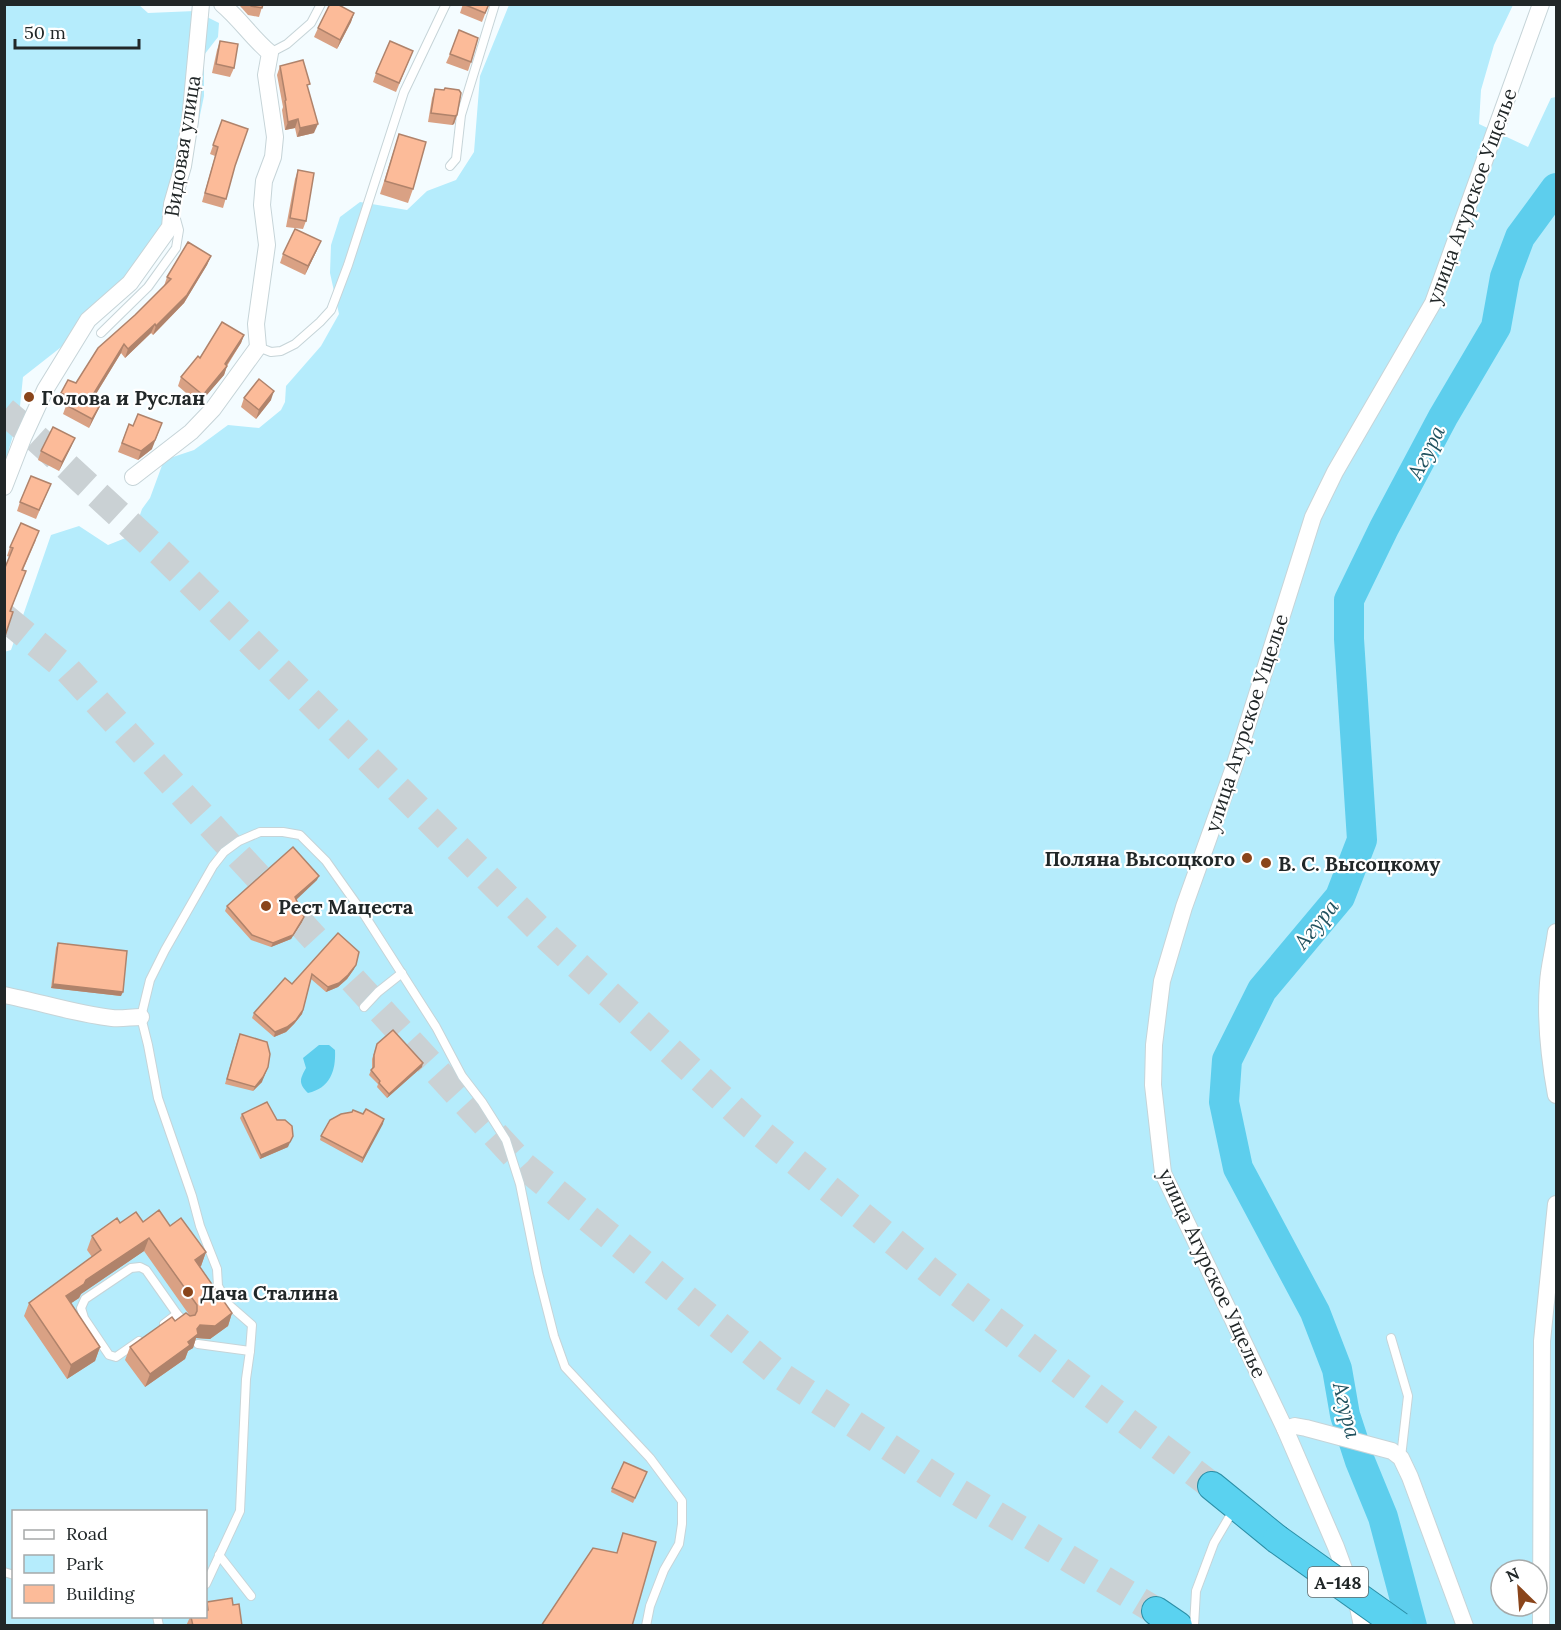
<svg xmlns="http://www.w3.org/2000/svg" width="1561" height="1630" font-family="Lora,serif">
<style>
.green{fill:#b5ecfc;fill-rule:evenodd}
.water{fill:#5dceed}
.lines{fill:none;stroke-linecap:round;stroke-linejoin:round}
.river{stroke:#5dceed;stroke-width:30}
.trunk-tunnel{stroke:#cad1d4;stroke-width:28;stroke-dasharray:28 14;stroke-linecap:butt}
.service-casing{stroke:#c6d4d8;stroke-width:10}
.minor-casing{stroke:#c6d4d8;stroke-width:18}
.trunk-casing{stroke:#2b8fa7;stroke-width:30}
.service{stroke:#fff;stroke-width:8}
.minor{stroke:#fff;stroke-width:16}
.trunk{stroke:#5ad2f0;stroke-width:28}
.trunk-bridge-casing{stroke:#2b8fa7;stroke-width:30;stroke-linecap:butt}
.trunk-bridge{stroke:#5ad2f0;stroke-width:28}
.wall{fill:#d9a184}
.shaded-wall{fill:#b0836b}
.building{fill:#fcbb99;stroke:#b0836b;stroke-width:1.5}
.poi-dot{fill:#8a451b;stroke:#fff;stroke-width:2}
.labels{text-anchor:middle;dominant-baseline:central;stroke-width:4.5;stroke-linejoin:round;paint-order:stroke}
.shield{fill:#fff;stroke:#646868;stroke-width:1.5}
.shield-label{font-size:18px;font-weight:bold;fill:#212728}
.street-label{font-size:20px;fill:#212728;stroke:#fff}
.poi-label{font-size:20px;font-weight:bold;fill:#212728;stroke:#fff;text-anchor:start}
.water-label{font-size:21px;font-style:italic;fill:#21525f;stroke:#fff}
</style>
<rect width="100%" height="100%" fill="#f4fcff"/>
<g class="green">
<polygon points="4,5 139,5 148,13 195,11 219,23 218,37 204,55 204,96 196,134 171,228 116,304 23,377 19,416 5,462"/>
<path d="M 509,5 L 1513,5 L 1494,45 L 1481,90 L 1479,124 L 1528,147 L 1551,98 L 1556,97 L 1556,1625 L 5,1625 L 4,652 L 11,650 L 51,535 L 79,526 L 108,545 L 133,535 L 142,509 L 150,498 L 164,460 L 194,450 L 228,425 L 259,428 L 281,410 L 285,402 L 286,386 L 321,346 L 339,314 L 330,273 L 331,245 L 340,217 L 360,202 L 407,210 L 427,191 L 456,180 L 474,152 L 480,76 ZM 14,1512 L 206,1512 L 206,1616 L 14,1616 ZM 1501,1570 L 1537,1570 L 1537,1606 L 1501,1606 Z"/>
</g>
<path class="water" d="M 319,1045 L 329,1045 L 335,1050 C 336,1071 330,1088 308,1093 C 298,1083 300,1079 306,1068 L 303,1058 Z"/>
<g class="lines">
<polyline class="river" points="1412,1626 1383,1517 1360,1461 1345,1415 1337,1369 1315,1312 1238,1168 1224,1102 1227,1060 1262,990 1340,897 1362,840 1349,639 1349,600 1384,528 1443,417 1496,327 1505,277 1520,237 1556,188"/>
<g class="trunk-tunnel">
<polyline points="4,411 36,438 163,555 549,939 752,1126 936,1276 1212,1486"/>
<polyline points="4,617 66,668 524,1166 780,1375 945,1484 1156,1611"/>
</g>
<defs>
<g id="service">
<polyline points="270,53 287,44 311,23 321,4"/>
<polyline points="450,166 456,159 461,115 495,4"/>
<polyline points="101,333 148,287 176,248 179,230 176,219"/>
<polyline points="258,347 271,352 281,351 295,344 320,322 331,310 348,265 404,92 446,4"/>
<polyline points="364,1007 378,992 402,973"/>
<polyline points="164,1324 177,1314"/>
<polyline points="1391,1338 1408,1396 1401,1457"/>
<polyline points="139,1341 116,1357 109,1355 84,1318 81,1308 85,1299 131,1268 140,1267 146,1270 177,1314 186,1323"/>
<polyline points="198,1344 250,1351"/>
<polyline points="219,1555 251,1596"/>
<polyline points="4,1572 14,1575"/>
<polyline points="206,1584 240,1511 246,1379 250,1351 252,1325 228,1304 218,1286 217,1269 200,1226 192,1196 158,1098 148,1045 141,1017 150,980 165,950 213,866 224,852 239,841 260,832 283,832 300,835 326,861 365,916 436,1027 462,1076 482,1102 506,1140 520,1184 538,1273 554,1336 565,1367 650,1458 682,1501 682,1524 679,1544 664,1570 650,1606 646,1626"/>
<polyline points="157,1616 159,1626"/>
<polyline points="1194,1626 1196,1591 1214,1543 1234,1509"/>
</g>
<g id="minor">
<path d="M 133,477 L 191,432 L 213,409 L 258,347 L 256,324 L 267,245 L 262,205 L 264,181 L 273,157 L 275,137 L 266,75 L 270,53 C 252,38 240,19 222,4"/>
<polyline points="4,487 23,438 45,390 88,320 130,283 170,227 172,204 183,166 190,121 201,4"/>
<path d="M 1556,932 C 1554,949 1549,966 1548,983 C 1545,1021 1549,1057 1556,1095"/>
<path d="M 4,995 C 40,1002 76,1014 112,1018 C 122,1019 131,1017 141,1017"/>
<polyline points="1285,1429 1295,1426 1306,1428 1392,1451 1401,1458 1410,1477 1465,1626"/>
<polyline points="1362,1626 1358,1607 1336,1547 1285,1429 1163,1173 1153,1085 1154,1045 1162,981 1184,907 1234,767 1313,517 1335,472 1433,303 1541,4"/>
<polyline points="1541,1626 1542,1341 1556,1204"/>
</g>
<g id="trunk">
<polyline points="1212,1486 1277,1539"/>
<polyline points="1156,1611 1178,1626"/>
</g>
</defs>
<use href="#service" class="service-casing"/>
<use href="#minor" class="minor-casing"/>
<use href="#trunk" class="trunk-casing"/>
<use href="#service" class="service"/>
<use href="#minor" class="minor"/>
<use href="#trunk" class="trunk"/>
<defs>
<polyline id="trunk-bridge" points="1277,1539 1399,1626"/>
</defs>
<use href="#trunk-bridge" class="trunk-bridge-casing"/>
<use href="#trunk-bridge" class="trunk-bridge"/>
</g>
<g class="wall">
<polygon points="240,4 263,4 259,17 248,15 240,6"/>
<polygon points="463,4 489,4 482,22 460,13"/>
<polygon points="354,13 351,22 337,49 314,37 318,28"/>
<polygon points="220,41 234,68 230,77 212,73 217,50"/>
<polygon points="413,51 396,92 373,82 376,73"/>
<polygon points="450,54 471,62 468,71 446,63"/>
<polygon points="280,66 308,89 314,133 297,137 295,128 285,130 282,110 283,107 277,75"/>
<polygon points="435,89 457,115 454,124 452,125 428,122 432,98"/>
<polygon points="222,120 235,166 223,208 202,202 215,156 210,154"/>
<polygon points="399,134 413,189 408,203 380,194"/>
<polygon points="298,170 306,221 303,229 286,227 295,179"/>
<polygon points="317,250 305,275 280,263 283,254"/>
<polygon points="211,256 207,265 184,303 153,335 151,333 125,358 121,353 96,394 104,398 89,428 63,414 66,406 58,402 61,393 76,383 164,286 167,277"/>
<polygon points="244,335 241,343 227,366 224,375 199,404 178,386 181,377 200,358"/>
<polygon points="244,398 271,400 256,419 241,407"/>
<polygon points="129,424 152,449 138,460 118,452"/>
<polygon points="75,438 71,447 59,471 38,460 41,451"/>
<polygon points="51,484 36,519 17,511 20,502"/>
<polygon points="36,540 23,570 11,612 13,612 4,638 4,570 10,557 7,556 10,547"/>
<polygon points="317,880 296,899 302,922 291,939 271,947 251,940 225,911 227,906"/>
<polygon points="338,933 354,969 347,979 338,987 326,992 311,979 302,1014 294,1024 286,1032 274,1037 252,1018 254,1013 292,984"/>
<polygon points="58,943 121,996 51,988 56,948"/>
<polygon points="238,1039 262,1082 253,1091 225,1084"/>
<polygon points="377,1044 422,1067 387,1098 377,1087 378,1084 369,1075 372,1068 372,1059"/>
<polygon points="242,1114 288,1147 260,1159 240,1118"/>
<polygon points="363,1114 384,1119 362,1163 320,1140 321,1136"/>
<polygon points="143,1222 170,1226 206,1252 201,1266 200,1267 232,1313 228,1326 210,1339 196,1338 193,1348 188,1351 185,1359 145,1387 125,1360 130,1347 175,1321 190,1316 144,1251 81,1294 79,1298 71,1303 100,1347 95,1361 67,1379 24,1316 29,1303 92,1257 87,1250 92,1236 120,1223"/>
<polygon points="647,1472 633,1503 611,1492 612,1488"/>
<polygon points="207,1602 233,1605 242,1626 186,1626 190,1617 206,1617 206,1605"/>
</g>
<g class="shaded-wall">
<polygon points="354,13 351,22 337,49 340,40"/>
<polygon points="457,115 454,124 452,125 455,116"/>
<polygon points="298,119 295,128 285,130 288,122"/>
<polygon points="318,124 314,133 297,137 300,128"/>
<polygon points="321,241 317,250 305,275 308,266"/>
<polygon points="211,256 207,265 184,303 153,335 156,326"/>
<polygon points="155,324 151,333 125,358 128,349"/>
<polygon points="244,335 241,343 226,366 227,366 224,375 199,404 203,395 225,364"/>
<polygon points="124,344 121,353 91,402 94,393"/>
<polygon points="274,391 271,400 256,419 259,410"/>
<polygon points="104,398 89,428 92,419"/>
<polygon points="162,423 152,449 138,460 141,451"/>
<polygon points="75,438 71,447 59,471 62,462"/>
<polygon points="319,876 317,880 294,902 295,897"/>
<polygon points="304,917 302,922 291,939 271,947 273,943"/>
<polygon points="356,965 354,969 347,979 338,987 326,992 328,987"/>
<polygon points="53,984 123,992 121,996 51,988"/>
<polygon points="303,1010 302,1014 294,1024 286,1032 274,1037 275,1032"/>
<polygon points="423,1063 422,1067 387,1098 389,1094"/>
<polygon points="268,1067 262,1082 253,1091 255,1087"/>
<polygon points="384,1119 383,1124 362,1163 363,1158"/>
<polygon points="293,1136 288,1147 260,1159 261,1155"/>
<polygon points="149,1238 144,1251 81,1294 79,1298 61,1310 66,1296 86,1280"/>
<polygon points="206,1252 201,1266 190,1274 195,1260"/>
<polygon points="232,1313 228,1326 210,1339 196,1338 193,1348 188,1351 185,1359 145,1387 150,1374 200,1325"/>
<polygon points="100,1347 95,1361 67,1379 71,1365"/>
</g>
<g class="building">
<polygon points="250,4 263,4 262,8 251,6"/>
<polygon points="330,4 337,4 354,13 340,40 318,28"/>
<polygon points="463,4 489,4 485,13"/>
<polygon points="459,30 478,38 471,62 450,54"/>
<polygon points="220,41 238,44 234,68 216,64"/>
<polygon points="390,41 413,51 399,83 376,73"/>
<polygon points="303,60 310,84 307,85 318,124 300,128 298,119 288,122 285,101 286,100 280,66"/>
<polygon points="445,88 459,90 461,93 457,115 455,116 431,113 435,89 444,90"/>
<polygon points="222,120 248,129 235,166 226,199 205,193 218,147 213,145"/>
<polygon points="399,134 426,142 413,189 385,181"/>
<polygon points="298,170 314,173 306,221 290,218"/>
<polygon points="295,229 321,241 308,266 283,254"/>
<polygon points="188,242 211,256 187,295 156,326 155,324 128,349 124,344 94,393 104,398 92,419 66,405 70,397 61,393 68,380 76,383 98,348 135,315 171,279 167,277"/>
<polygon points="222,322 244,335 225,364 227,366 203,395 181,377 198,356 200,358"/>
<polygon points="259,379 274,391 259,410 244,398"/>
<polygon points="138,414 162,423 155,440 141,451 122,443 129,424 133,426"/>
<polygon points="53,427 75,438 62,462 41,451"/>
<polygon points="31,476 51,484 39,510 20,502"/>
<polygon points="21,523 39,531 22,570 26,571 10,611 13,612 5,636 4,570 13,548 10,547"/>
<polygon points="293,847 319,876 295,897 304,917 293,935 273,943 252,935 227,906"/>
<polygon points="338,933 359,952 356,965 348,975 339,983 328,987 312,974 303,1010 296,1020 287,1027 275,1032 254,1013 285,978 292,984"/>
<polygon points="58,943 127,951 123,992 53,984"/>
<polygon points="393,1030 423,1063 389,1094 379,1083 380,1081 371,1070 374,1067 374,1055 377,1044"/>
<polygon points="240,1034 267,1042 270,1054 268,1067 263,1077 255,1087 227,1079"/>
<polygon points="267,1102 277,1120 285,1120 292,1126 293,1136 290,1142 261,1155 242,1114"/>
<polygon points="366,1109 384,1119 363,1158 321,1136 330,1120 341,1114 352,1112 353,1110 363,1114"/>
<polygon points="159,1210 170,1226 181,1218 206,1252 195,1260 232,1313 215,1326 200,1325 197,1329 198,1334 188,1342 190,1345 150,1374 130,1347 172,1317 175,1321 186,1313 190,1316 195,1315 197,1311 197,1305 149,1238 86,1280 84,1284 66,1296 100,1347 71,1365 29,1303 101,1250 92,1236 117,1218 120,1223 136,1212 143,1222"/>
<polygon points="624,1462 647,1472 635,1498 612,1488"/>
<polygon points="623,1533 656,1542 632,1626 541,1626 593,1548 617,1553"/>
<polygon points="232,1598 233,1605 239,1604 242,1626 193,1626 191,1617 206,1617 206,1611 208,1610 207,1602"/>
</g>
<g class="poi-dot">
<circle cx="29" cy="397" r="6"/>
<circle cx="1247" cy="858" r="6"/>
<circle cx="1266" cy="863" r="6"/>
<circle cx="266" cy="906" r="6"/>
<circle cx="188" cy="1292" r="6"/>
</g>
<g class="labels">
<rect class="shield" x="1308" y="1567" width="60" height="30" rx="4.5"/>
<g class="shield-label">
<text x="1338" y="1582">А-148</text>
</g>
<g class="street-label">
<text transform="translate(182 146) rotate(-81)">Видовая улица</text>
<text transform="translate(1471 196) rotate(-70)">улица Агурское Ущелье</text>
<text transform="translate(1246 723) rotate(-72)">улица Агурское Ущелье</text>
<text transform="translate(1213 1273) rotate(65)">улица Агурское Ущелье</text>
</g>
<g class="poi-label">
<text x="41" y="397">Голова и Руслан</text>
<text x="1235" y="858" text-anchor="end">Поляна Высоцкого</text>
<text x="1278" y="863">В. С. Высоцкому</text>
<text x="278" y="906">Рест Мацеста</text>
<text x="200" y="1292">Дача Сталина</text>
</g>
<g class="water-label">
<text transform="translate(1426 452) rotate(-63)">Агура</text>
<text transform="translate(1316 924) rotate(-51)">Агура</text>
<text transform="translate(1347 1410) rotate(76)">Агура</text>
</g>
</g>
<rect width="1561" height="1630" fill="none" stroke="#212728" stroke-width="12"/>
<rect x="12" y="1510" width="195" height="108" fill="#ffffff" stroke="#a6a9a9" stroke-width="1.5"/>
<rect x="24" y="1530" width="30" height="9" fill="#ffffff" stroke="#a6a9a9" stroke-width="1.5"/>
<text x="66" y="1540" font-size="18" fill="#212728">Road</text>
<rect x="24" y="1555" width="30" height="18" fill="#b5ecfc" stroke="#a6a9a9" stroke-width="1.5"/>
<text x="66" y="1570" font-size="18" fill="#212728">Park</text>
<rect x="24" y="1585" width="30" height="18" fill="#fcbb99" stroke="#a6a9a9" stroke-width="1.5"/>
<text x="66" y="1600" font-size="18" fill="#212728">Building</text>
<g transform="translate(1519 1588) rotate(335)"><circle r="28" fill="#ffffff" stroke="#a6a9a9" stroke-width="1.5"/>
<path d="M0-4.5L10 22L0 15L-10 22Z" fill="#8a451b"/>
<text y="-9" font-size="16" font-weight="bold" text-anchor="middle" fill="#212728">N</text>
</g>
<path d="M15 39v9h124v-9" fill="none" stroke="#212728" stroke-width="3"/>
<text x="24" y="39" font-size="18" fill="#212728" stroke="#ffffff" stroke-width="4.5" paint-order="stroke">50 m</text>
</svg>
